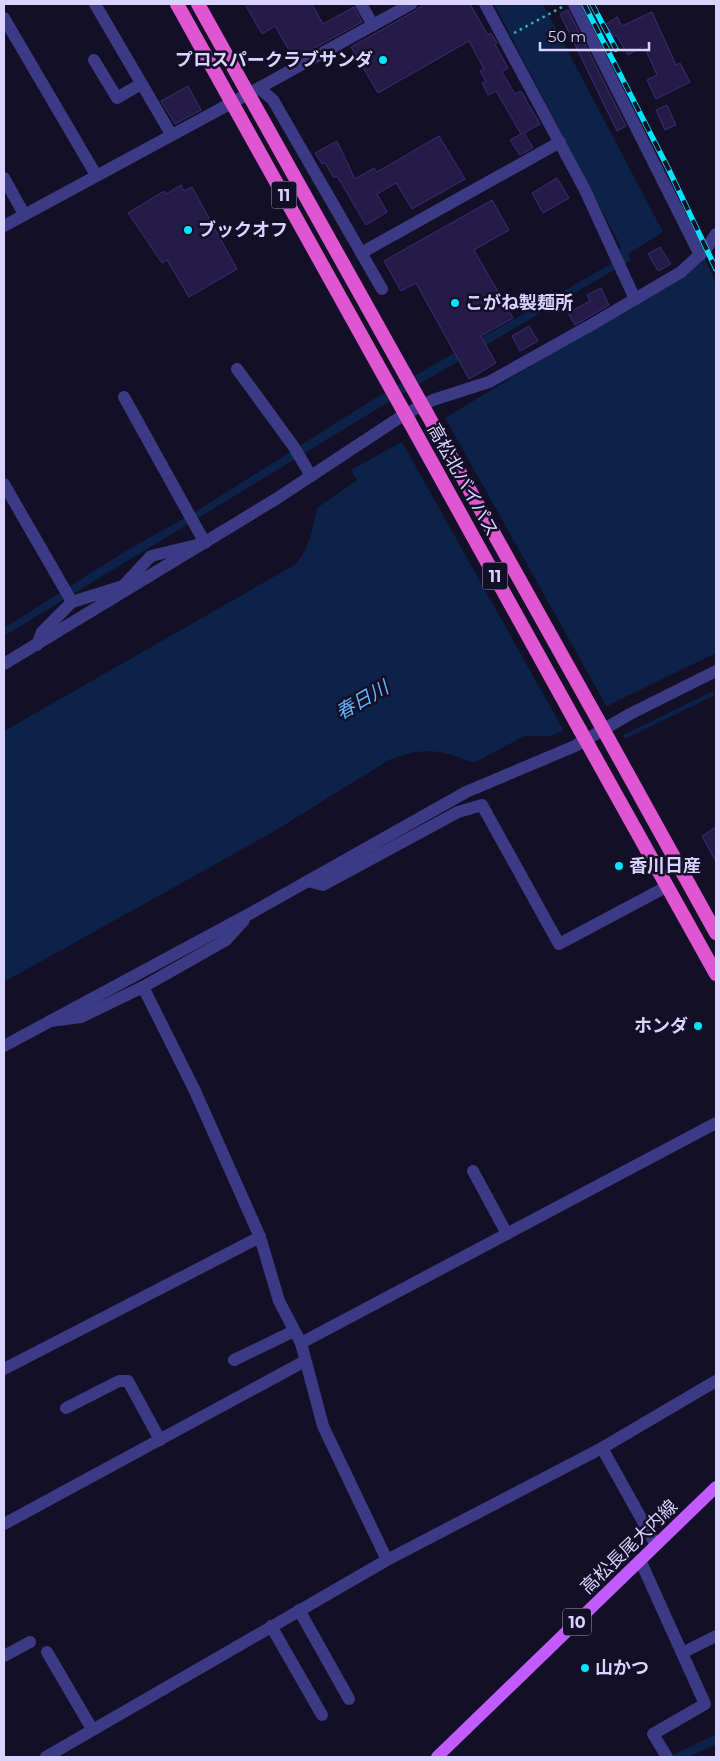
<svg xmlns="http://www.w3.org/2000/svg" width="720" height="1761" font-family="Montserrat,'Noto Sans JP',sans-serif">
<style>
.water{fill:#0c2248}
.pier{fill:#130f26}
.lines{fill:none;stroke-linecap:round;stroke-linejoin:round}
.stream{stroke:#0c2248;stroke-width:4.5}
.building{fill:#241b47;stroke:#3b2d73}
.path{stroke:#2fb8b0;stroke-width:2.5;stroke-dasharray:2.5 4;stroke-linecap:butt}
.minor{stroke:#3d3a85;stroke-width:12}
.primary{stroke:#c25bff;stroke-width:12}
.trunk{stroke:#e055d1;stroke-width:14}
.rail-casing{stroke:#00e5ff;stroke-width:5.5}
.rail{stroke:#130f26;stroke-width:4;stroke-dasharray:11;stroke-linecap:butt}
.trunk-bridge{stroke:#e055d1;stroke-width:14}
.poi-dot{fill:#00e5ff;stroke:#130f26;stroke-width:2}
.labels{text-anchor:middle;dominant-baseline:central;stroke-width:5;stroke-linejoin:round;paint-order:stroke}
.shield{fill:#130f26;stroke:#9e99be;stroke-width:1}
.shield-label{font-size:16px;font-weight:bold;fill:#d9d4ff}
.poi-label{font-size:18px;font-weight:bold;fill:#d9d4ff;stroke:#130f26;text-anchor:start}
.street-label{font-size:18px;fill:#d9d4ff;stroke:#130f26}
.water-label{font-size:19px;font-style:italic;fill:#62b6ff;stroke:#130f26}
</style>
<rect width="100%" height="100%" fill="#130f26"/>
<g class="water">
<polygon points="494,4 543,4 663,232 628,254 631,260 382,406 4,636 4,628 129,549 192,514 377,397 611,264 621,247"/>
<path d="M 716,252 L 716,653 L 615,702 L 563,731 L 549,736 L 524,736 L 474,763 C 441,749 422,747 389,760 L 273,832 L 4,982 L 4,731 L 296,564 C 309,548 313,528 317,508 L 357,480 L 351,470 L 452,414 Z"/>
<polygon points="716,1734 716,1744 689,1757 669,1757"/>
</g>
<g class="pier">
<polygon points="714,251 716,257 716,283 704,257"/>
<polygon points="444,416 608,709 565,733 401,440"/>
</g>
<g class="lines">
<polyline class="stream" points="626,736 712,694"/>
</g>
<g class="building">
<polygon points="245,4 312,4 323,24 354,7 362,22 294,59 275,26 262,34"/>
<polygon points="424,4 470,4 488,35 491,33 497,43 495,44 508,68 502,72 515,94 521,91 540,124 524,133 533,148 520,155 510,140 521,134 496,91 488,95 482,83 486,81 480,71 484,69 469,41 378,93 351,47 415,11"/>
<polygon points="568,10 626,126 617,131 560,14"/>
<polygon points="652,12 676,65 680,63 690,82 656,99 647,80 657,75 644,46 628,55 616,35 613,37 606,24 617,17 622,26"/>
<polygon points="188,86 201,110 175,124 161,101"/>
<polygon points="667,105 676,125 665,130 656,110"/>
<polygon points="439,136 465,179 412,209 396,183 377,194 387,212 366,225 337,176 334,178 325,163 322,164 315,153 337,141 355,179 374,168 377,172"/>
<polygon points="557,178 569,198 543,213 532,193"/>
<polygon points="181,185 184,191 192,187 237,269 189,297 167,260 162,263 128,213 164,191 166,194"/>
<polygon points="492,200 509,230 474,250 513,318 481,336 496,363 469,379 416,283 401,291 384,261"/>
<polygon points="660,247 671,264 658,271 648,254"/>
<polygon points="601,288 609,305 575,325 568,313 590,301 587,295"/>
<polygon points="529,326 538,341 520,351 512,336"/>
<polygon points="716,827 716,862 702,836"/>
</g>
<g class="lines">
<polyline class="path" points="514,33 562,7"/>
<g class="minor">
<polyline points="95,4 171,134"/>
<polyline points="361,4 373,25"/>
<polyline points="485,4 585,190 635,299"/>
<polyline points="574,4 700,255"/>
<polyline points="4,18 96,175"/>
<polyline points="94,60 117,98 141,84"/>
<polyline points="259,88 411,4"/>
<polyline points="4,178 24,214"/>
<polyline points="4,226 259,88 273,100 382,289"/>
<polyline points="361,253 560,142"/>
<polyline points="237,369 294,447 311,476"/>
<polyline points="4,484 72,602"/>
<polyline points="123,586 151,556 205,543 124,397"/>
<polyline points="37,645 42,632 72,602 123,586 124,589"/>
<polyline points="4,664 276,499 405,414 433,400 489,382 591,325 681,272 706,249 716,234"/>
<polyline points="308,881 323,885 458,812 482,805 559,944 666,887"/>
<polyline points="143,987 226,940 244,920"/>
<polyline points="4,1046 251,913 466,792 575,746 630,714 716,671"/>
<polyline points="473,1171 507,1234"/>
<polyline points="301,1343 716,1123"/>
<polyline points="234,1360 294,1331"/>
<polyline points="4,1369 260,1237"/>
<polyline points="66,1408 119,1381 128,1381 160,1440"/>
<polyline points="602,1448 716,1381"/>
<polyline points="4,1524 305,1361"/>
<polyline points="387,1560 602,1448 656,1545"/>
<polyline points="640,1560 705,1704 653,1734 667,1757"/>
<polyline points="299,1610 349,1699"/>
<polyline points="271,1626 322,1715"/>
<polyline points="47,1652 92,1729"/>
<polyline points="682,1653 716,1636"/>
<polyline points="4,1656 30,1642"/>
<polyline points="46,1757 387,1560 323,1426 301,1343 279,1301 260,1237 195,1091 143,987 81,1017 50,1021"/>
</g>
<polyline class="primary" points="437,1757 716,1487"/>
<g class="trunk">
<polyline points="177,4 409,421"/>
<polyline points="198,4 426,412"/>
<polyline points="598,720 716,933"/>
<polyline points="580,730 716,974"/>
</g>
<defs>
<g id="rail">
<polyline points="584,4 668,168 716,269"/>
<polyline points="592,4 616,49"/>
</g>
</defs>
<use href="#rail" class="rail-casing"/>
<use href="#rail" class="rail"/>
<g class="trunk-bridge">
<polyline points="426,412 598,720"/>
<polyline points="409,421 580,730"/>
</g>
</g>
<g class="poi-dot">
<circle cx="383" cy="60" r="5"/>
<circle cx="188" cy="230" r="5"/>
<circle cx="455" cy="303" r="5"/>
<circle cx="619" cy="866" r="5"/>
<circle cx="698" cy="1026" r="5"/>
<circle cx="585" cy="1668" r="5"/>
</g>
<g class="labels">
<g class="shield">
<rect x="271.5" y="181.5" width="25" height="27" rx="4"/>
<rect x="482.5" y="562.5" width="25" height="27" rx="4"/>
<rect x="563" y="1608.5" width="28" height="27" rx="4"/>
</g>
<g class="shield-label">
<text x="284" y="195">11</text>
<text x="495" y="576">11</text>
<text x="577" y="1622">10</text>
</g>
<g class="poi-label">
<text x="373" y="60" text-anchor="end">プロスパークラブサンダ</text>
<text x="198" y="230">ブックオフ</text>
<text x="465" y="303">こがね製麺所</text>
<text x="629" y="866">香川日産</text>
<text x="688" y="1026" text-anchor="end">ホンダ</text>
<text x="595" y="1668">山かつ</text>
</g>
<g class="street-label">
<text transform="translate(463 480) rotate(61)">高松北バイパス</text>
<text transform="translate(629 1547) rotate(-44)">高松長尾大内線</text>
</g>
<g class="water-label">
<text transform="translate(362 700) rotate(-30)">春日川</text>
</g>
</g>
<rect width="720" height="1761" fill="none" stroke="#d9d4ff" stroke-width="10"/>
<path d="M540 42v8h109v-8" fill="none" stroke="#d9d4ff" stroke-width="2.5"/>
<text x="548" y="42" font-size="15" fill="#d9d4ff" stroke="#130f26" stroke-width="4" paint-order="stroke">50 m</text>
</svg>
